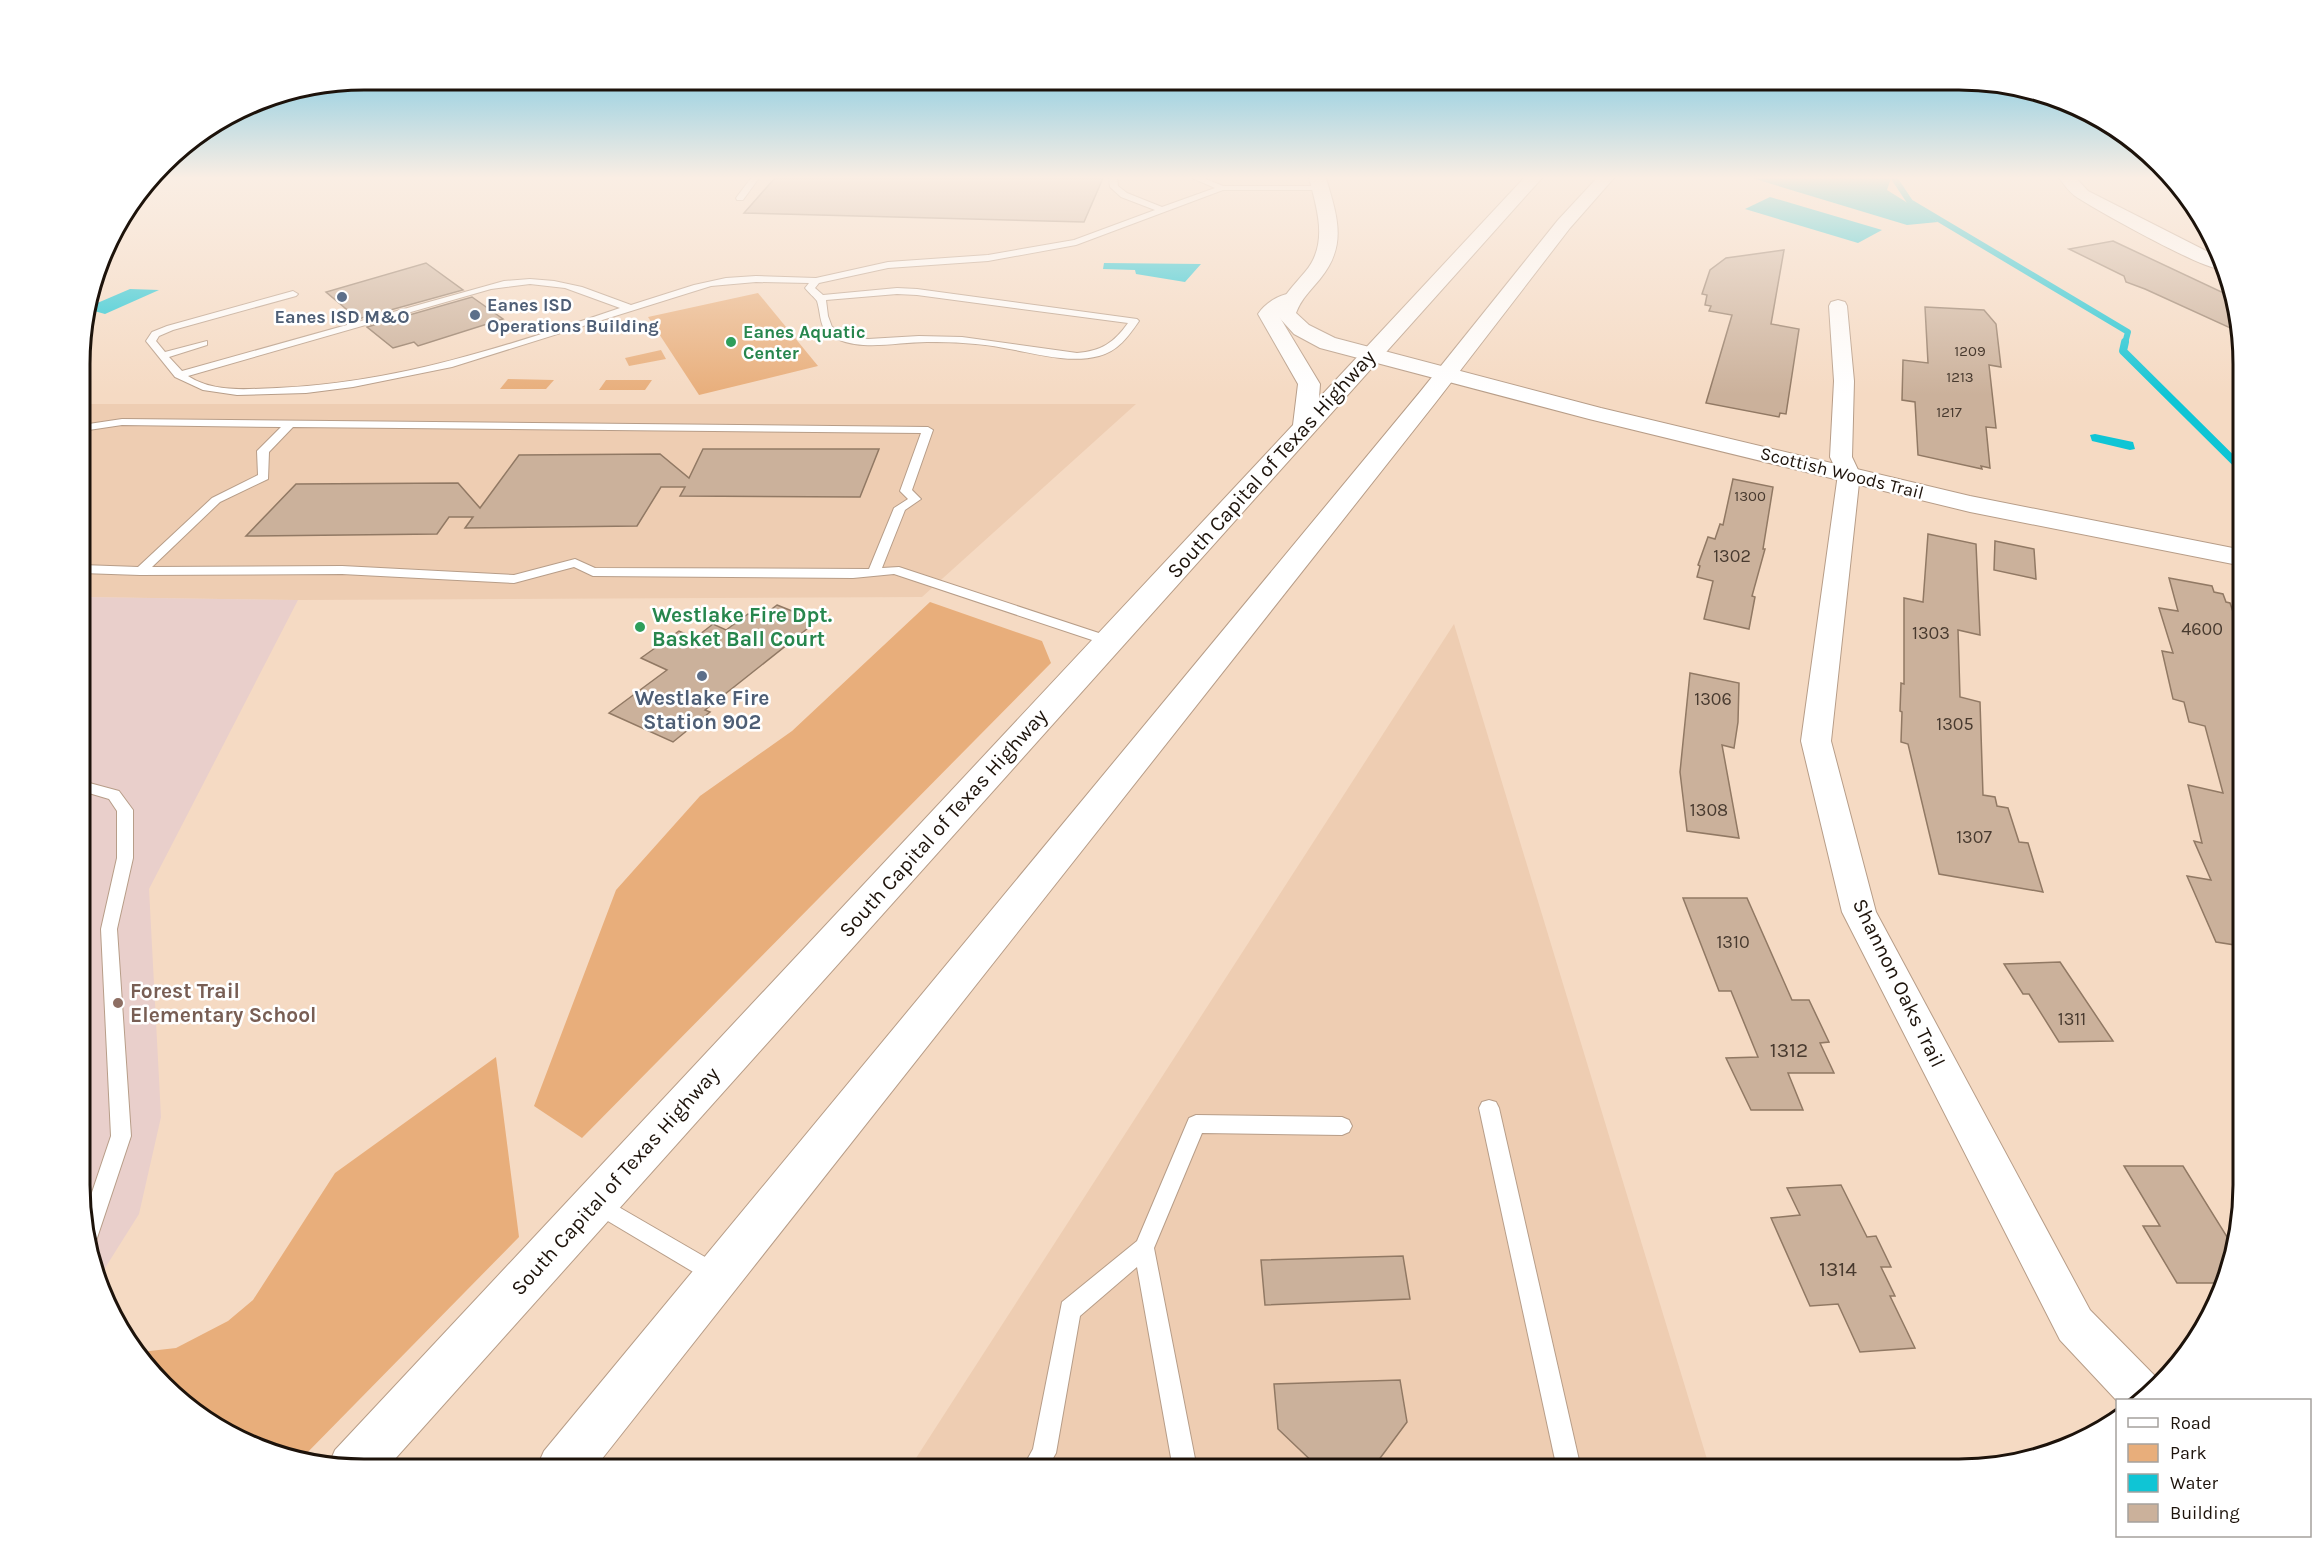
<svg xmlns="http://www.w3.org/2000/svg" width="2323" height="1549" font-family="Karla,sans-serif">
<style>
.built{fill:#eecdb2}
.education{fill:#e9cfcb}
.green{fill:#e8ae7b}
.water{fill:#0fc5d5}
.lines{fill:none;stroke-linecap:round;stroke-linejoin:round}
.stream-far1{stroke:#0fc5d5;stroke-width:6}
.stream{stroke:#0fc5d5;stroke-width:8}
.building{fill:#cbb19b;stroke:#917964;stroke-width:1.5}
.service-casing{stroke:#b79d88;stroke-width:2}
.minor-casing{stroke:#b79d88;stroke-width:2}
.tertiary-casing{stroke:#b79d88;stroke-width:2}
.trunk-casing{stroke:#b79d88;stroke-width:2}
.service{fill:#fff;fill-rule:evenodd}
.minor{fill:#fff;fill-rule:evenodd}
.tertiary{fill:#fff;fill-rule:evenodd}
.trunk{fill:#fff;fill-rule:evenodd}
.service-dot{fill:#5c6f8a;stroke:#fff;stroke-width:2}
.leisure-dot{fill:#2e9e5b;stroke:#fff;stroke-width:2}
.education-dot{fill:#8d6e63;stroke:#fff;stroke-width:2}
.labels{text-anchor:middle;dominant-baseline:central;stroke-width:5;stroke-linejoin:round;paint-order:stroke}
.far-number-label{font-size:15px;fill:#483a2f}
.far-service-label{font-size:18px;font-weight:bold;fill:#4e5e75;stroke:#fff;text-anchor:start}
.far-leisure-label{font-size:18px;font-weight:bold;fill:#27864d;stroke:#fff;text-anchor:start}
.far-street-label{font-size:18px;fill:#1d130b;stroke:#fff}
.number-label{font-size:18px;fill:#483a2f}
.street-label{font-size:21px;fill:#1d130b;stroke:#fff}
.leisure-label{font-size:21px;font-weight:bold;fill:#27864d;stroke:#fff;text-anchor:start}
.service-label{font-size:21px;font-weight:bold;fill:#4e5e75;stroke:#fff}
.education-label{font-size:21px;font-weight:bold;fill:#785e54;stroke:#fff;text-anchor:start}
.near-number-label{font-size:21px;fill:#483a2f}
.rim{fill:none;stroke:#1d130b;stroke-width:3}
</style>
<rect width="100%" height="100%" fill="#f5dac3"/>
<g class="built">
<polygon points="82,404 1136,404 922,597 298,600 82,597"/>
<polygon points="1454,624 1710,1469 909,1469"/>
</g>
<polygon class="education" points="82,597 298,600 149,889 161,1117 139,1214 100,1276 82,1222"/>
<g class="green">
<polygon points="758,293 818,366 699,395 648,317"/>
<polygon points="661,350 666,359 629,366 625,358"/>
<polygon points="508,379 554,380 546,389 500,389"/>
<polygon points="606,380 652,380 645,390 599,390"/>
<polygon points="930,602 1042,641 1051,663 582,1138 534,1106 616,890 700,796 792,731"/>
<polygon points="496,1057 519,1237 301,1459 273,1455 206,1421 141,1352 176,1348 228,1321 253,1300 335,1173"/>
</g>
<g class="water">
<polygon points="1752,178 1891,178 1887,190 1938,222 1907,225"/>
<polygon points="1770,197 1882,230 1858,243 1745,209"/>
<polygon points="1104,263 1201,264 1185,282 1136,274 1135,270 1103,269"/>
<polygon points="130,289 159,290 105,314 87,309 88,307"/>
<polygon points="2095,434 2133,442 2135,449 2130,450 2092,441 2090,435"/>
</g>
<g class="lines">
<polyline class="stream-far1" points="1894,178 1910,202 2128,332 2125,343"/>
<polyline class="stream" points="2125,342 2123,351 2243,470"/>
</g>
<g class="building">
<polygon points="775,178 1103,178 1084,222 744,213"/>
<polygon points="2113,241 2228,295 2239,332 2145,289 2126,282 2124,276 2069,249"/>
<polygon points="1784,250 1771,324 1799,329 1786,414 1780,413 1779,417 1706,403 1732,315 1709,311 1711,306 1705,305 1707,295 1702,294 1710,270 1726,258"/>
<polygon points="426,263 463,290 358,319 326,292"/>
<polygon points="472,297 503,319 418,346 414,342 393,348 367,327"/>
<polygon points="1925,307 1984,310 1996,324 2001,367 1989,365 1996,428 1986,427 1990,468 1981,466 1982,469 1918,455 1915,402 1902,400 1903,360 1928,363"/>
<polygon points="703,449 879,449 860,497 680,496 685,487 661,487 637,526 465,528 473,517 449,517 437,534 246,536 296,484 458,483 480,508 519,455 660,454 689,478"/>
<polygon points="1733,479 1773,487 1763,549 1765,549 1752,596 1755,597 1749,629 1704,619 1713,581 1697,577 1700,566 1698,565 1708,537 1715,539 1720,524 1723,525"/>
<polygon points="1928,534 1976,544 1980,635 1958,630 1960,697 1980,702 1983,795 1995,797 1997,806 2008,808 2019,842 2028,843 2043,892 1939,874 1908,744 1901,742 1902,712 1900,711 1901,683 1904,684 1904,598 1923,602"/>
<polygon points="1995,541 2034,549 2036,579 1994,570"/>
<polygon points="2169,578 2212,586 2214,592 2223,594 2226,602 2230,603 2243,641 2243,950 2241,946 2216,942 2187,876 2211,880 2194,841 2202,843 2188,785 2223,793 2205,726 2189,722 2184,702 2173,699 2162,651 2173,653 2159,608 2178,611"/>
<polygon points="777,605 817,621 705,710 710,712 673,742 609,713 667,670 641,658 679,631 695,638 713,624 726,630 748,614 760,618"/>
<polygon points="1690,673 1739,683 1738,722 1734,748 1722,745 1739,838 1687,831 1680,772"/>
<polygon points="1683,898 1747,898 1792,1000 1809,1000 1829,1042 1820,1043 1834,1073 1788,1073 1803,1110 1751,1110 1726,1058 1758,1057 1731,991 1719,991"/>
<polygon points="2060,962 2113,1041 2059,1042 2029,994 2023,994 2004,964"/>
<polygon points="2124,1166 2183,1166 2234,1248 2225,1283 2177,1283 2143,1226 2160,1226"/>
<polygon points="1841,1185 1867,1237 1876,1236 1891,1267 1881,1267 1895,1296 1890,1296 1915,1348 1860,1352 1838,1304 1810,1306 1771,1218 1800,1215 1787,1188"/>
<polygon points="1403,1256 1410,1299 1265,1305 1261,1260"/>
<polygon points="1400,1380 1407,1422 1372,1469 1320,1469 1278,1429 1274,1384"/>
</g>
<g class="lines">
<defs>
<g id="service">
<polygon points="751,178 759,178 743,200 737,200 736,198"/>
<path d="M 1109,178 L 1117,178 L 1118,186 L 1127,193 L 1162,207 L 1215,188 L 1192,178 L 1203,178 L 1223,186 L 1320,186 L 1324,188 L 1320,190 L 1223,190 L 1076,245 L 988,261 L 888,268 L 819,283 L 815,288 L 823,295 L 897,288 L 917,289 L 1137,319 L 1139,321 C 1128,337 1118,351 1099,356 C 1068,364 1035,353 1004,348 C 979,343 953,342 927,342 C 898,342 865,351 837,339 C 818,331 822,317 817,301 C 815,298 808,292 805,288 L 809,283 L 756,282 L 711,286 L 452,367 L 353,387 L 306,393 L 237,395 L 203,390 L 175,377 L 146,341 L 152,332 L 167,326 L 293,291 L 298,294 L 296,296 L 173,330 L 159,336 L 156,341 L 165,352 L 207,341 L 207,345 L 169,357 L 182,371 L 504,281 L 530,279 L 554,281 L 582,287 L 631,305 L 694,285 L 726,278 L 756,276 L 816,278 L 888,262 L 988,255 L 1074,240 L 1155,210 L 1121,197 L 1110,187 ZM 530,284 L 565,288 L 620,308 C 508,346 396,383 277,388 C 247,389 214,393 188,376 L 491,289 ZM 897,294 L 917,295 L 1128,323 C 1114,343 1101,351 1077,353 L 962,337 L 919,336 L 868,339 L 851,337 L 832,327 L 828,316 L 826,300 Z"/>
<path d="M 122,419 L 928,427 L 933,430 L 912,490 L 921,499 L 905,510 L 882,568 L 899,567 L 1114,638 L 1116,641 L 1109,645 L 1104,644 L 894,574 L 853,578 L 593,576 L 574,567 L 514,583 L 342,574 L 140,575 L 82,573 L 82,565 L 138,567 L 212,498 L 258,475 L 257,451 L 281,427 L 122,425 L 82,431 L 82,425 ZM 293,427 L 921,433 L 900,491 L 908,499 L 894,508 L 869,569 L 595,568 L 575,559 L 514,575 L 342,566 L 152,567 L 220,502 L 268,479 L 269,452 Z"/>
<polygon points="82,781 119,791 133,810 133,858 117,929 131,1136 97,1238 94,1245 90,1247 82,1222 111,1136 101,929 117,858 117,811 109,799 82,791"/>
<polygon points="1489,1100 1496,1102 1499,1108 1581,1469 1557,1469 1479,1108 1482,1102"/>
<polygon points="1196,1115 1342,1117 1349,1120 1352,1126 1349,1132 1342,1135 1202,1133 1154,1248 1197,1469 1173,1469 1137,1267 1080,1316 1056,1453 1047,1469 1022,1469 1033,1449 1062,1302 1137,1241 1189,1118"/>
<polygon points="598,1195 724,1268 728,1275 724,1282 717,1285 710,1282 591,1211 588,1204 591,1197"/>
</g>
<g id="minor">
<path d="M 2059,178 L 2076,178 L 2088,191 L 2216,256 L 2220,269 C 2200,268 2100,212 2078,198 C 2071,194 2064,185 2059,178 Z"/>
<polygon points="1838,300 1845,302 1847,306 1854,381 1852,457 1860,474 1831,741 1876,912 2090,1310 2157,1378 2134,1400 2118,1402 2060,1340 1842,912 1801,741 1838,474 1830,457 1834,381 1829,306 1831,302"/>
</g>
<path id="tertiary" d="M 1309,178 L 1326,178 C 1337,216 1348,245 1320,279 C 1311,290 1301,299 1296,313 L 1309,325 L 1335,338 L 1601,408 L 1970,496 L 2243,550 L 2243,566 L 1970,512 L 1589,419 L 1320,348 L 1294,334 L 1275,313 C 1282,297 1294,285 1305,272 C 1329,244 1317,209 1309,178 Z"/>
<g id="trunk">
<path d="M 1524,178 L 1542,178 L 386,1469 L 363,1469 L 329,1464 L 335,1450 L 1293,425 L 1298,384 L 1258,314 C 1266,302 1285,290 1299,294 L 1302,298 L 1279,316 L 1320,384 L 1319,398 Z"/>
<polygon points="1597,178 1614,178 1570,228 1436,402 594,1469 536,1469 544,1451 1420,392 1558,220"/>
</g>
</defs>
<use href="#service" class="service-casing"/>
<use href="#minor" class="minor-casing"/>
<use href="#tertiary" class="tertiary-casing"/>
<use href="#trunk" class="trunk-casing"/>
<use href="#service" class="service"/>
<use href="#minor" class="minor"/>
<use href="#tertiary" class="tertiary"/>
<use href="#trunk" class="trunk"/>
</g>
<linearGradient id="sky" x2="0" y2="1"><stop stop-color="#51bbe0"/><stop offset="0.45" stop-color="#faeee4"/><stop offset="1" stop-color="#faeee4" stop-opacity="0"/></linearGradient>
<rect width="2323" height="395" fill="url(#sky)"/>
<g class="service-dot">
<circle cx="342" cy="297" r="6"/>
<circle cx="475" cy="315" r="6"/>
<circle cx="702" cy="676" r="6"/>
</g>
<g class="leisure-dot">
<circle cx="731" cy="342" r="6"/>
<circle cx="640" cy="627" r="6"/>
</g>
<circle class="education-dot" cx="118" cy="1003" r="6"/>
<g class="labels">
<g class="far-number-label">
<text x="1970" y="351">1209</text>
<text x="1960" y="377">1213</text>
<text x="1949" y="412">1217</text>
<text x="1750" y="496">1300</text>
</g>
<g class="far-service-label">
<text x="487" y="305">Eanes ISD<tspan x="487" dy="21">Operations Building</tspan></text>
<text x="342" y="317" text-anchor="middle">Eanes ISD M&amp;O</text>
</g>
<g class="far-leisure-label">
<text x="743" y="332">Eanes Aquatic<tspan x="743" dy="21">Center</tspan></text>
</g>
<g class="far-street-label">
<text transform="translate(1842 473) rotate(14)">Scottish Woods Trail</text>
</g>
<g class="number-label">
<text x="1732" y="556">1302</text>
<text x="2202" y="629">4600</text>
<text x="1931" y="633">1303</text>
<text x="1713" y="699">1306</text>
<text x="1955" y="724">1305</text>
<text x="1709" y="810">1308</text>
<text x="1974" y="837">1307</text>
<text x="1733" y="942">1310</text>
<text x="2072" y="1019">1311</text>
</g>
<g class="street-label">
<text transform="translate(1271 464) rotate(-48)">South Capital of Texas Highway</text>
<text transform="translate(943 823) rotate(-48)">South Capital of Texas Highway</text>
<text transform="translate(1899 983) rotate(64)">Shannon Oaks Trail</text>
<text transform="translate(615 1181) rotate(-48)">South Capital of Texas Highway</text>
</g>
<g class="leisure-label">
<text x="652" y="615">Westlake Fire Dpt.<tspan x="652" dy="24">Basket Ball Court</tspan></text>
</g>
<g class="service-label">
<text x="702" y="698">Westlake Fire<tspan x="702" dy="24">Station 902</tspan></text>
</g>
<g class="education-label">
<text x="130" y="991">Forest Trail<tspan x="130" dy="24">Elementary School</tspan></text>
</g>
<g class="near-number-label">
<text x="1789" y="1050">1312</text>
<text x="1838" y="1269">1314</text>
</g>
</g>
<path d="M0 0H2323V1549H0ZM364 90H1959A274 274 0 0 1 2233 364V1185A274 274 0 0 1 1959 1459H364A274 274 0 0 1 90 1185V364A274 274 0 0 1 364 90Z" fill="#fff" fill-rule="evenodd"/>
<path class="rim" d="M364 90H1959A274 274 0 0 1 2233 364V1185A274 274 0 0 1 1959 1459H364A274 274 0 0 1 90 1185V364A274 274 0 0 1 364 90Z"/>
<rect x="2116" y="1399" width="195" height="138" fill="#ffffff" stroke="#a5a19d" stroke-width="1.5"/>
<rect x="2128" y="1418" width="30" height="9" fill="#ffffff" stroke="#a5a19d" stroke-width="1.5"/>
<text x="2170" y="1429" font-size="18" fill="#1d130b">Road</text>
<rect x="2128" y="1444" width="30" height="18" fill="#e8ae7b" stroke="#a5a19d" stroke-width="1.5"/>
<text x="2170" y="1459" font-size="18" fill="#1d130b">Park</text>
<rect x="2128" y="1474" width="30" height="18" fill="#0fc5d5" stroke="#a5a19d" stroke-width="1.5"/>
<text x="2170" y="1489" font-size="18" fill="#1d130b">Water</text>
<rect x="2128" y="1504" width="30" height="18" fill="#cbb19b" stroke="#a5a19d" stroke-width="1.5"/>
<text x="2170" y="1519" font-size="18" fill="#1d130b">Building</text>
</svg>
